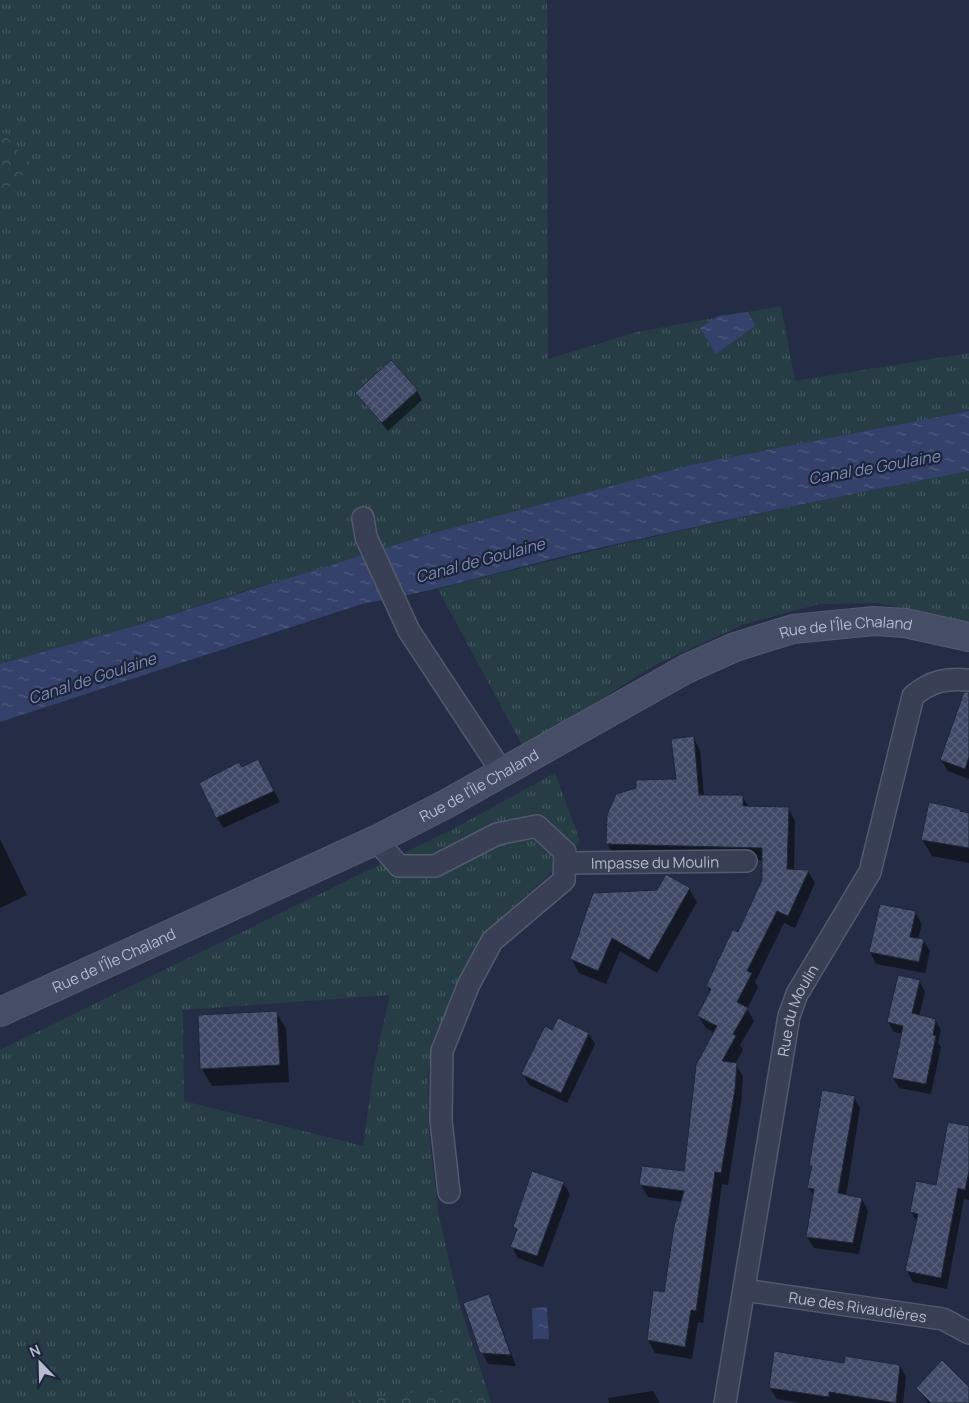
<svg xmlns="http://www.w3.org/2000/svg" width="969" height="1403" font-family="Manrope,sans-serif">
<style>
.grass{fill:url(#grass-tufts);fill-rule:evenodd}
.forest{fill:url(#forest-crowns)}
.water{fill:url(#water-ripples)}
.shadow{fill:#0007}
.building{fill:url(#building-cross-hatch);stroke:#1f263b}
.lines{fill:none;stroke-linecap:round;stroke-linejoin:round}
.street-casing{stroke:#545a6e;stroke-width:24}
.secondary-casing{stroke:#545a6e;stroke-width:30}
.street{stroke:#393f54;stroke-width:21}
.secondary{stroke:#464d67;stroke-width:28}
.labels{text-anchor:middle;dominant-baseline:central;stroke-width:4.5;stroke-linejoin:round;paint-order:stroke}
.street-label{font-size:15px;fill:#b6bbce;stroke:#1d2439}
.water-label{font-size:16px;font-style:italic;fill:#7b8bb8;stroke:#1d2439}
</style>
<defs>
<pattern id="grass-tufts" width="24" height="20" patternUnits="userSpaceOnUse" patternTransform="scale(1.25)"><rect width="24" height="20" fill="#263d46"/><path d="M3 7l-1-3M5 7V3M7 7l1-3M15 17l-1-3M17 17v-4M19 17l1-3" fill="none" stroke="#435760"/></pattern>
<pattern id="forest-crowns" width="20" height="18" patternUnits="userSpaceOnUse" patternTransform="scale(1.25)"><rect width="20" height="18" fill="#263d46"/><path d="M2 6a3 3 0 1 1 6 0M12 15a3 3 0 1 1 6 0" fill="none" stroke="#435760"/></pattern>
<pattern id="water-ripples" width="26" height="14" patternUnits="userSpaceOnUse" patternTransform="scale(1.25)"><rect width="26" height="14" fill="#34426b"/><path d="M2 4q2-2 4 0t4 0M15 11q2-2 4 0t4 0" fill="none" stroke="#4f5b7f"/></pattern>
<pattern id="building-cross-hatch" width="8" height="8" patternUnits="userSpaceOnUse" patternTransform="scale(1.25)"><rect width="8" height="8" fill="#404965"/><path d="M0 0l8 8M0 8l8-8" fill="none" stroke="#59617a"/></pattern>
</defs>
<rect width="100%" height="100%" fill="#242d45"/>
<g class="grass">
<polygon points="0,0 547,0 548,359 637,332 781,306 795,381 969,353 969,411 695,464 244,591 148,622 0,664"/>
<path d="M 969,471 L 969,622 L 878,603 L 819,604 L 742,625 L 651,667 L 561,725 L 522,745 L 438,589 C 614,543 791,506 969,471 Z"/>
<path d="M 555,773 L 580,841 L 544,879 L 484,934 L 443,1017 L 428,1072 L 429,1135 L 439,1216 L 458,1300 L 488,1392 L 411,1393 L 337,1403 L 0,1403 L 0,1050 L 455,828 ZM 390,995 L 374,1066 L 363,1146 L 184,1101 L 183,1010 Z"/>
</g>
<g class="forest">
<polygon points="0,130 33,166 0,195"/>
<polygon points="488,1392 491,1403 337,1403 411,1393"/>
</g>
<g class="water">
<polygon points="748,312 755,326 716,354 700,328 718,316"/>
<path d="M 969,411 L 969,471 C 836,497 704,524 572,554 C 502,571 433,592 362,604 L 0,722 L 0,664 L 148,622 L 437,532 L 695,464 Z"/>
<polygon points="547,1307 549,1339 533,1339 532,1308"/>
</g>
<g class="shadow">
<polygon points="417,391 422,400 388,431 357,393"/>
<polygon points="969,722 969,779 948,771 941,760"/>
<polygon points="693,737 700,750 704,796 742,796 749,807 788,808 795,821 794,870 808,871 815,883 795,928 784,923 755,982 758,987 747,1009 754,1021 740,1045 743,1050 735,1064 743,1076 741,1103 728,1185 722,1184 703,1323 698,1322 692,1359 655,1353 648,1340 665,1293 682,1202 648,1197 641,1185 685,1173 715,1033 706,1028 698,1016 710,992 707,986 739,934 763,881 763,860 614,856 607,843 678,780"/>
<polygon points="242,768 264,772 280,802 223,828 217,817"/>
<polygon points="960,810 961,813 969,814 969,863 932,856 922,839"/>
<polygon points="0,839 27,895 0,908"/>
<polygon points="689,889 697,902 657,973 620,951 606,984 579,973 571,959"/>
<polygon points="880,905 915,912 922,924 918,939 923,940 930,951 925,973 876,964 870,952"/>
<polygon points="899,977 920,982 925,992 919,1016 935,1020 941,1030 938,1043 941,1047 931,1094 899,1088 893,1078 903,1034 894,1032 888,1022"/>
<polygon points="276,1012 286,1029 289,1082 212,1086 202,1069"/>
<polygon points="553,1032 589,1034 595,1044 567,1103 529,1085 523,1074"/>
<polygon points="854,1097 860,1108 846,1196 862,1199 868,1211 859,1254 814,1248 807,1237 814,1197 809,1188 813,1169 810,1165"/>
<polygon points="969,1127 969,1200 964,1199 947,1289 913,1282 907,1271 917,1222 911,1212 937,1186"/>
<polygon points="563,1183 570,1194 543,1267 518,1258 512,1247 517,1232 514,1227"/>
<polygon points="488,1296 494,1307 516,1366 488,1364 482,1352"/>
<polygon points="845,1364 900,1366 906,1377 903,1403 801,1403 777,1399 770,1388"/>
<polygon points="918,1388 969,1389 969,1403 928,1403"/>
<polygon points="653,1391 660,1403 609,1403 608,1398"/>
</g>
<g class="building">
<polygon points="391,360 418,390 382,423 355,393"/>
<polygon points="964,692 969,692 969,757 965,769 940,760"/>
<polygon points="694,736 699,795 743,795 743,806 789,807 787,869 809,870 788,916 777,911 747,971 752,973 737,1002 748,1008 733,1034 736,1036 722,1061 737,1063 735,1089 721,1173 715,1172 696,1311 691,1310 685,1347 647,1340 653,1290 664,1292 674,1226 684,1191 639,1185 642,1166 684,1171 696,1065 717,1026 697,1016 711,989 706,986 733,929 738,932 762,880 762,848 606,844 607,815 616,794 636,788 636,780 676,779 671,739"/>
<polygon points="258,759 274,791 216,818 199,783 239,762 242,767"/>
<polygon points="929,802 960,809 960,811 969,813 969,848 921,840"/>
<polygon points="666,874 690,888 649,960 612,938 598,971 570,959 593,893 657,890"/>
<polygon points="880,904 916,911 910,937 924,939 919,962 869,952"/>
<polygon points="898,975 920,980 912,1013 936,1019 933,1035 936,1036 926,1084 892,1078 903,1026 887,1022"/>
<polygon points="277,1011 280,1065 200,1069 198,1015"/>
<polygon points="558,1018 589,1033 561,1093 521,1074 545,1026 552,1030"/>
<polygon points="822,1090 855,1096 838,1193 862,1198 853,1243 806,1237 814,1189 807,1188 812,1166 809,1166"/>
<polygon points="948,1122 969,1126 969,1171 965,1190 958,1188 941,1278 905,1271 918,1214 910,1212 916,1181 936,1185"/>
<polygon points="532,1171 564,1182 537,1256 510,1247 517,1229 513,1227"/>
<polygon points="489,1294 511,1355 480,1353 463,1303"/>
<polygon points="774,1351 844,1363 845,1356 900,1365 896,1403 829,1392 829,1397 769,1388"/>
<polygon points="942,1360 969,1387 969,1403 931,1403 916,1388"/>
</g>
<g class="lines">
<defs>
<g id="street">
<polyline points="363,518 366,537 409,631 502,772"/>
<polyline points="376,840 399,866 435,866 497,834 537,826 565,852 564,880 492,941 469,984 442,1051 441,1121 449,1192"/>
<path id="s1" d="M 565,863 L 746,861"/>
<path id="s2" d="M 744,1290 L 943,1319 L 969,1333"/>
<path id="s3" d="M 725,1403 L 789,1016 L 797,994 L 870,872 L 913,696 C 931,681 946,678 969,680"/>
</g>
<g id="secondary">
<path id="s4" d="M 0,1012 L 376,840 L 448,803 L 686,669 L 735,647 L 793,629 L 874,621 L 905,623 L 969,637"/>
</g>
</defs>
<use href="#street" class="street-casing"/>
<use href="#secondary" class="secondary-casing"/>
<use href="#street" class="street"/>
<use href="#secondary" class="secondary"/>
</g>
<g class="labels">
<g class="street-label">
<text stroke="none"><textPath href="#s4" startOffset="935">Rue de l'Île Chaland</textPath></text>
<text stroke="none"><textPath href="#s4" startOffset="530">Rue de l'Île Chaland</textPath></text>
<text stroke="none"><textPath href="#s1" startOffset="90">Impasse du Moulin</textPath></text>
<text stroke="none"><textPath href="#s4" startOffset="125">Rue de l'Île Chaland</textPath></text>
<text stroke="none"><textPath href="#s3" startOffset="400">Rue du Moulin</textPath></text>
<text stroke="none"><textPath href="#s2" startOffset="115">Rue des Rivaudières</textPath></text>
</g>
<g class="water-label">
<text transform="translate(874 467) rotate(-10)">Canal de Goulaine</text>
<text transform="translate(480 560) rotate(-15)">Canal de Goulaine</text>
<text transform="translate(92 678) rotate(-18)">Canal de Goulaine</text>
</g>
</g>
<g transform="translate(40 1363) rotate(337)" stroke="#1d2439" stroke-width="4" paint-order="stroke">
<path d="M0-4L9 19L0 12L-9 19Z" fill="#b6bbce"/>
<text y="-8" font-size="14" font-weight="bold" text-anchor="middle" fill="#b6bbce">N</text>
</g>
</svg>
